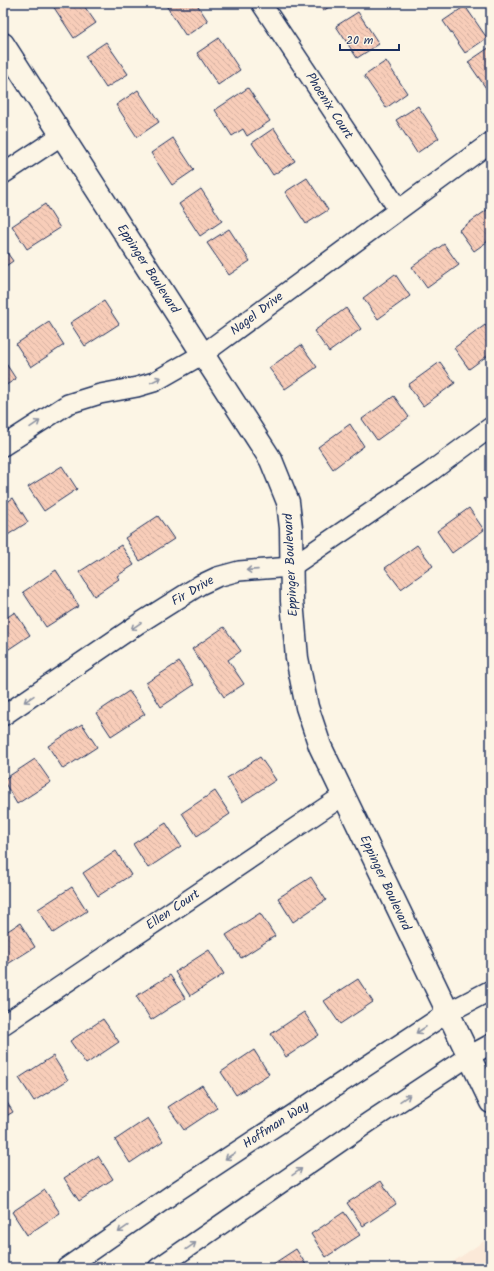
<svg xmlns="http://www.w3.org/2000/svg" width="494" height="1271" font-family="Kalam,sans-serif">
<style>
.built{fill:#fbe9d8}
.building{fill:url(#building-back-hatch);stroke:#1b2f5e}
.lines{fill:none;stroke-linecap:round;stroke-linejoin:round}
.street-casing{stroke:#1b2f5e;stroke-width:22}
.secondary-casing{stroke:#1b2f5e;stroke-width:25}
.street{stroke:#fcf5e5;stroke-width:19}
.secondary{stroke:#fcf5e5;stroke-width:22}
.oneway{stroke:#8c92a2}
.labels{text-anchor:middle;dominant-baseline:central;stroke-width:3;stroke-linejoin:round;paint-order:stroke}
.street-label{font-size:13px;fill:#1b2f5e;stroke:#fcf5e5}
</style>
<defs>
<pattern id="building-back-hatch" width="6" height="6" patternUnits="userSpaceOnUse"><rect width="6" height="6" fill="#f8cdb9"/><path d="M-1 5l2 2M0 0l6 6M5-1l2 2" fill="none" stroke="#d4b0a1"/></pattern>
</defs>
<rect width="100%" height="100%" fill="#fcf5e5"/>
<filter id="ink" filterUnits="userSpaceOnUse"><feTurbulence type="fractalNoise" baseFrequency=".025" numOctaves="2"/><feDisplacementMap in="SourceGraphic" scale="8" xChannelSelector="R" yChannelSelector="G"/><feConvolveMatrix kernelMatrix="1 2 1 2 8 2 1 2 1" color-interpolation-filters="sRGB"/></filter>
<g filter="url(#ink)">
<polygon class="built" points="484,1241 487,1268 444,1268"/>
<g class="building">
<polygon points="57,3 82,3 96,23 74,38 53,6"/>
<polygon points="196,3 208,21 186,36 165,4"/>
<polygon points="317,3 335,3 323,11"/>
<polygon points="465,6 487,38 465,53 443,21"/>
<polygon points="358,12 379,44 357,58 336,26"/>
<polygon points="219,38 240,70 218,85 197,53"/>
<polygon points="106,42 128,74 106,88 85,56"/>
<polygon points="490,47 491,93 490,94 468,62"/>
<polygon points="386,61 407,93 386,108 364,76"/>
<polygon points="248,88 270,121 247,136 243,129 232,136 215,110"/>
<polygon points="138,90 159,122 137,137 116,105"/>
<polygon points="418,106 439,138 417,153 396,120"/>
<polygon points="274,128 295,161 273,175 252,143"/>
<polygon points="173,138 194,170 172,185 151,153"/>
<polygon points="307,178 328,210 306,224 285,192"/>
<polygon points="201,189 222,221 200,236 179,204"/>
<polygon points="45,204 60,228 27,249 12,226"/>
<polygon points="491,207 491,239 474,251 459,230"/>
<polygon points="229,229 250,261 229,275 207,243"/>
<polygon points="444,244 459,265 427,288 412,267"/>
<polygon points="3,247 13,261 3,268"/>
<polygon points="395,274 410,296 378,319 363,298"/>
<polygon points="104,301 119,324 85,346 70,323"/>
<polygon points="346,308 361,329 329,352 314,331"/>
<polygon points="49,322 64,345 31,367 16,344"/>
<polygon points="485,325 491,333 491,353 469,369 454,348"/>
<polygon points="301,345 317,367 285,389 269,368"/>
<polygon points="3,359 16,379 3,387"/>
<polygon points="440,362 455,383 423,406 408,385"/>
<polygon points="394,396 409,417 377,440 362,419"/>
<polygon points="350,424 364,446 333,469 318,447"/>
<polygon points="62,466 77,489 44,511 28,487"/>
<polygon points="491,493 491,509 484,499"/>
<polygon points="13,498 28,522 3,538 3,505"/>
<polygon points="469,508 484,530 452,553 437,531"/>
<polygon points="158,516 174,539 140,561 125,538"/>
<polygon points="121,545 134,565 117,576 119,579 94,596 79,572"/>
<polygon points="417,545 433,566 401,589 385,568"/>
<polygon points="56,570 79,606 46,627 23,592"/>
<polygon points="15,612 30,635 3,653 3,620"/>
<polygon points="224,627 241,651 228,660 244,684 224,697 192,649"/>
<polygon points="179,662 194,685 161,707 146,683"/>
<polygon points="129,691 145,714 111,736 96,713"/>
<polygon points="82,724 97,747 63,769 48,746"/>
<polygon points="260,757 276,780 242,802 227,778"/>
<polygon points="35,759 51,782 17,804 3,780"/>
<polygon points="215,791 230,814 197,836 182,813"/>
<polygon points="166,823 181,846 148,868 133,844"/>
<polygon points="116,851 131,875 98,896 83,873"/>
<polygon points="311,877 326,900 293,922 278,898"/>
<polygon points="72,887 87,911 53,933 38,909"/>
<polygon points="260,913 275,936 241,958 226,935"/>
<polygon points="20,923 35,947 3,967 3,934"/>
<polygon points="209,950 224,974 190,996 175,972"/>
<polygon points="170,975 185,998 151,1020 136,996"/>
<polygon points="358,979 373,1002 340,1024 324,1001"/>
<polygon points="304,1012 319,1035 286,1057 271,1034"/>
<polygon points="103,1019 119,1042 86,1064 70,1041"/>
<polygon points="254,1050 269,1074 236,1095 221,1072"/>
<polygon points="53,1056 68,1080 34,1101 19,1078"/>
<polygon points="202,1085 217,1108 184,1130 168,1107"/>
<polygon points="3,1096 13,1112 3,1118"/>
<polygon points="148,1118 163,1141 130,1163 115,1140"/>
<polygon points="98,1156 113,1179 79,1201 64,1178"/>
<polygon points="381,1181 396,1204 363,1226 347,1203"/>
<polygon points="45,1190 60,1213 27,1235 12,1212"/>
<polygon points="344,1212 360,1235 326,1257 311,1234"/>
<polygon points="296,1249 308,1268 267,1268"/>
</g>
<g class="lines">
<defs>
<g id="street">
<polyline points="261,3 398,209"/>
<polyline points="3,174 62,135"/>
<polyline points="3,446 68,404 100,394 137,387 154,382 203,354 491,142"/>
<polyline points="3,716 138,624 200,585 217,577 239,571 291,567 430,472 491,427"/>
<polyline points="3,1025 344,795"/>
<polyline points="66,1268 177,1191 447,1013 491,990"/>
<polyline points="158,1268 369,1122 469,1056 491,1044"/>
</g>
<polyline id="secondary" points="3,44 271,460 288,502 291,528 292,601 297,658 307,707 320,746 491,1102"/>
</defs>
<use href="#street" class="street-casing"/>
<use href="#secondary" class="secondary-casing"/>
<use href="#street" class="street"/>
<use href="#secondary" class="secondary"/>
</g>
<defs><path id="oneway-shaft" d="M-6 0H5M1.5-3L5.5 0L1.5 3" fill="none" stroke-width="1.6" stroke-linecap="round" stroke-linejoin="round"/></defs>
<g class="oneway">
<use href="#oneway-shaft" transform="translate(156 380) rotate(-26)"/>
<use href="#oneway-shaft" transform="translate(35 424) rotate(-34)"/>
<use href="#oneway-shaft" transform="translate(252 570) rotate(176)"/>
<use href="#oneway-shaft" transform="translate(136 626) rotate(146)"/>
<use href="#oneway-shaft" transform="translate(29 699) rotate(146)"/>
<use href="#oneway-shaft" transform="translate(421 1030) rotate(147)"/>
<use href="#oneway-shaft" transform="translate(405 1098) rotate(-34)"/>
<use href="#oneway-shaft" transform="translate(230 1156) rotate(147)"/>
<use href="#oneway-shaft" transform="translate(297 1172) rotate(-35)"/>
<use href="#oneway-shaft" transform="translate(123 1229) rotate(145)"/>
<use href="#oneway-shaft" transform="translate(191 1246) rotate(-35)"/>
</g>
</g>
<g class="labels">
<g class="street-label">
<text transform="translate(329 106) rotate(57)">Phoenix Court</text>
<text transform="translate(148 269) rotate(57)">Eppinger Boulevard</text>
<text transform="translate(257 314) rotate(-37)">Nagel Drive</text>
<text transform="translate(291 565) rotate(-93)">Eppinger Boulevard</text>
<text transform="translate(193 591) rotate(-30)">Fir Drive</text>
<text transform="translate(385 883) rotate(65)">Eppinger Boulevard</text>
<text transform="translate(173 910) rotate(-34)">Ellen Court</text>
<text transform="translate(276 1125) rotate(-33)">Hoffman Way</text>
</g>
</g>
<rect width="494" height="1271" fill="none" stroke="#fcf5e5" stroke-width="16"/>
<rect x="8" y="8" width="478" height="1255" fill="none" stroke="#1b2f5e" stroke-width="1.5" filter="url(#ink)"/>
<path d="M340 44v6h59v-6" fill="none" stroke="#1b2f5e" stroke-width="2"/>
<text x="346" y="44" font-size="12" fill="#1b2f5e" stroke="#fcf5e5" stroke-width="3" paint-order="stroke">20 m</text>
</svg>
